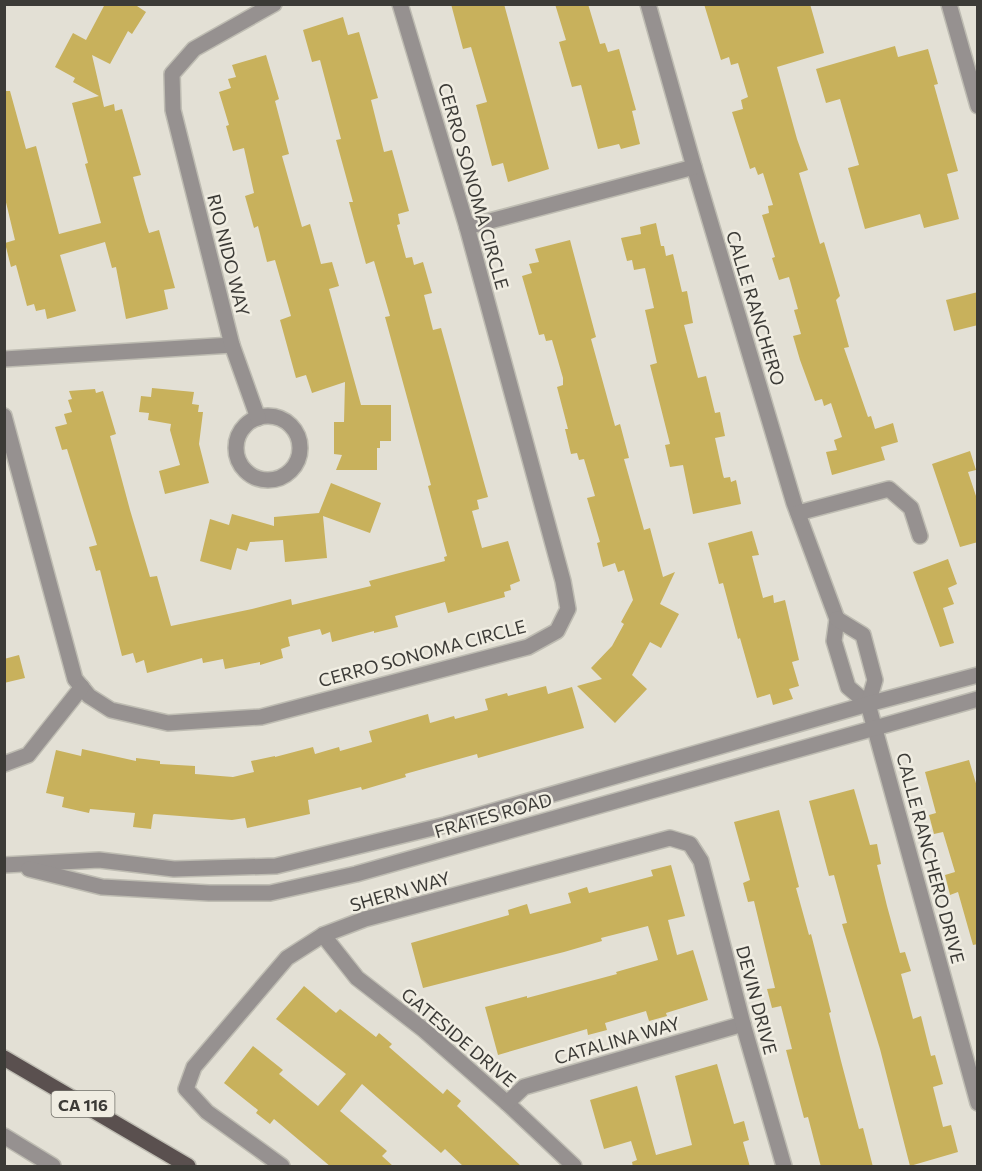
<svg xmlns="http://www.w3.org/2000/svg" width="982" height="1171" font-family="Commissioner,sans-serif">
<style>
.building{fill:#c8b15c}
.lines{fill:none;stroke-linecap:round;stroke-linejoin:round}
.minor-casing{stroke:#bebcb2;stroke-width:18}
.major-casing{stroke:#bebcb2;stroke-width:18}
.minor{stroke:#969190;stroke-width:15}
.major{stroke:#5a504f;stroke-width:15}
.labels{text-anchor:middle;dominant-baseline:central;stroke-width:5;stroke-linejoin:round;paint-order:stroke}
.shield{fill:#f0ede2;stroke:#72706a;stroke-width:1.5}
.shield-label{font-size:16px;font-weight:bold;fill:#3c3b37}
.street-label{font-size:18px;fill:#3c3b37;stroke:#f0ede2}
</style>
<rect width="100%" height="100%" fill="#e3e0d5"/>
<g class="building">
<polygon points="105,4 134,4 146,12 132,34 128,31 110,64 92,55 104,107 114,104 115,111 122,109 141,175 133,177 146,224 149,233 159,230 175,288 164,290 168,309 126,319 116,267 112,268 105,242 60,255 76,311 47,319 45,309 36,311 34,304 27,306 16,265 11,267 5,243 15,240 4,194 4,91 10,91 26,149 36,146 59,234 101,223 85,164 88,163 72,103 99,96 73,82 75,78 55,67 73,33 86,40"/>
<polygon points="451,4 504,4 549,169 508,182 503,163 492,166 476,105 487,102 471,47 463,49"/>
<polygon points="555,4 588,4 600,44 605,43 608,52 619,49 636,110 632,111 640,144 621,149 619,144 598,149 581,85 572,87 559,42 566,40"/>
<polygon points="704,4 810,4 824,53 777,67 797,139 808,170 799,173 820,244 824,242 840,296 836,300 849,347 844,348 868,417 871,416 875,429 893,423 898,442 881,447 885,460 832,475 826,452 837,450 834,440 842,437 831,403 824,406 822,399 815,401 800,360 793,336 801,334 794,310 798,309 789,277 779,280 772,258 775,257 762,215 769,213 768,206 773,205 763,173 758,175 755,167 750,169 732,112 743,109 741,100 748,97 738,63 731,65 729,57 721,60"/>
<polygon points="343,17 348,35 359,32 378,98 371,100 384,152 392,150 409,211 398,214 400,224 397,225 406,258 412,257 414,265 423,262 432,293 424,295 433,330 441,328 488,497 477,500 479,509 472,511 482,548 508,541 520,581 510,585 511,590 504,592 505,597 448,613 445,602 395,616 398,627 374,633 374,631 332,642 330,632 322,635 320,629 288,637 290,646 281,649 283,658 260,665 260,662 225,669 223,659 203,663 202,658 147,673 144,660 136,663 133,653 122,656 100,570 96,571 89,547 97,545 67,449 62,450 55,427 67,424 64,414 72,412 68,400 72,399 69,391 95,389 96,393 103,391 116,434 110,436 130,510 150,577 157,576 171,626 252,609 291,599 292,605 371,586 369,581 445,561 444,557 447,556 428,486 431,485 385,317 390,316 374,261 366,264 349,202 353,202 336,140 341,139 320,60 312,62 303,30"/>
<polygon points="895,46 898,57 928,49 938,84 934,85 958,171 947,174 959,219 924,228 920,214 865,229 848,168 859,165 840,99 826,103 816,69"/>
<polygon points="266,55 279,99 275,101 289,154 282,156 302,227 310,224 321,264 332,262 339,286 329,289 361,405 391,405 391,441 380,441 380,448 377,448 377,470 336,470 342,455 334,454 334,422 344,422 345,382 312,393 306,375 296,378 280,320 291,316 275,260 267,262 258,226 254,228 245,196 254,193 244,148 233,151 226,126 229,125 219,92 231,88 228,79 236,77 232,65"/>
<polygon points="656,223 661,246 664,246 666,256 673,254 682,292 687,291 693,323 684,325 698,378 706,376 715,413 720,412 725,436 715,438 723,475 724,478 730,477 731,482 736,480 741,504 693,514 683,465 670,467 665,445 670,444 650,365 657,363 645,310 654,308 645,268 634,270 632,260 627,261 621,238 641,234 640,227"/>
<polygon points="570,240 596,337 591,339 615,426 620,424 629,458 624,459 644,530 650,528 663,577 675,572 660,604 679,614 661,648 650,642 632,675 647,689 615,723 577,686 602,679 591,668 612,646 624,624 621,622 633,600 624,570 618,572 615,563 603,567 597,543 600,542 587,498 595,496 584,459 579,460 577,453 571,454 565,429 568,429 557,387 563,385 563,378 552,340 546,341 544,334 539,335 522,276 532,273 529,264 539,262 535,249"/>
<polygon points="978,292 978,325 954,331 946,300"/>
<polygon points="152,388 194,392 192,404 199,405 198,412 203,412 199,444 209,483 165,494 159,471 180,465 170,430 171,424 148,420 149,413 139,412 141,396 151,397"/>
<polygon points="970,451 976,470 968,472 978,502 978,542 960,547 932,464"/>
<polygon points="331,483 381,503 370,533 323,516 327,558 285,562 283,540 250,542 247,551 237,548 231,570 200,561 210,519 229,525 232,514 274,526 274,517 319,513"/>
<polygon points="752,531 759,555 752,556 763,598 773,595 774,603 785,600 799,660 792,662 799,686 789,689 793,699 773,705 770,694 757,698 740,638 738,639 723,583 719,584 708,543"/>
<polygon points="948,559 957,584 948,588 954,604 943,608 954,643 940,647 913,572"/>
<polygon points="19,655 25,678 4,683 4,659"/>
<polygon points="546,686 548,694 572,687 584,728 478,758 477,754 405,774 406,777 362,790 361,787 308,800 310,814 247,828 245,818 232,820 154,814 153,815 151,829 133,827 135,813 90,809 89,813 62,807 64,797 46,793 56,750 81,756 82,749 136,761 136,758 160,761 160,764 195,766 195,774 233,777 254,772 251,761 275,756 275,757 313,747 315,754 339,747 340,751 372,742 369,731 428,714 430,723 454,716 455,719 488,710 485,699 507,693 508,696"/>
<polygon points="969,760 978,790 978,944 973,945 958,892 950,895 945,875 955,872 943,832 934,834 929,815 936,813 925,772"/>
<polygon points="854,789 870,845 877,844 881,864 877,865 887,906 900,953 905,952 911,971 901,974 913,1019 921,1016 931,1056 935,1055 943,1084 933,1087 943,1127 951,1125 958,1152 910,1166 880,1049 842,924 847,923 834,875 829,876 809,801"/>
<polygon points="779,810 799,887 796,888 809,935 811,934 831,1012 829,1013 841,1061 859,1129 863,1128 873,1167 821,1167 808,1117 804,1118 786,1050 792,1049 781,1006 772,1008 767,989 775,988 754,901 748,902 743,883 750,880 734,822"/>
<polygon points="671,865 685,916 668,920 677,955 693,950 708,1000 666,1013 667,1016 649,1021 646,1011 605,1023 607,1030 588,1035 587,1029 498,1055 485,1007 527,996 527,998 617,974 616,972 658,960 648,926 601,938 602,941 564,952 423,988 411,943 509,915 508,910 527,904 530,914 571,903 568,893 587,887 589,893 653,876 651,870"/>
<polygon points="304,986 336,1013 340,1009 376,1037 379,1033 392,1044 389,1047 443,1094 447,1089 461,1101 457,1106 522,1167 464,1167 445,1149 441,1153 362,1084 340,1111 387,1151 382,1156 394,1167 331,1167 274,1119 270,1124 256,1113 258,1110 224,1083 253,1046 283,1070 279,1074 318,1106 346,1074 276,1019"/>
<polygon points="717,1064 734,1124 744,1121 749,1140 743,1142 750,1167 633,1167 632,1162 637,1160 631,1141 604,1149 590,1100 637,1086 656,1155 692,1145 675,1076"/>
</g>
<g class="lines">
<defs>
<g id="minor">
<polyline points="648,4 694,167 794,503 837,619 834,641 848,687 868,704"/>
<polyline points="949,4 978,106"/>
<polyline points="467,227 694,167"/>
<polyline points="4,359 232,345"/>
<polyline points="4,416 75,679 89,696 111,710 168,723 261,717 528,647 557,631 568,609 563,581 467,227 400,4"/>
<circle cx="268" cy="448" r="32"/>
<polyline points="258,418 232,345 173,110 172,74 194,49 274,4"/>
<polyline points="798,513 889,489 911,508 920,536"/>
<polyline points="837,619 863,635 875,680 868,704 978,1103"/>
<polyline points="4,764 28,755 82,687"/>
<polyline points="4,865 99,860 174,869 276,866 445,825 868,704 978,675"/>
<polyline points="29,869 102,887 209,893 270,893 356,874 978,699"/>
<polyline points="323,935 357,978 424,1030 507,1103 574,1166"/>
<polyline points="507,1103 524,1087 743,1024"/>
<polyline points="4,1136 53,1166"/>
<polyline points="282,1166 207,1112 186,1089 194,1067 287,958 323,935 365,919 670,838 690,844 701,861 743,1024 784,1166"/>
</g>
<polyline id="major" points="4,1058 188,1166"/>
</defs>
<use href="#minor" class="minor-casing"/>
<use href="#major" class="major-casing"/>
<use href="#minor" class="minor"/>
<use href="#major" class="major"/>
</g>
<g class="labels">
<rect class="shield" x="51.5" y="1091" width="63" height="26" rx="4.5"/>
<g class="shield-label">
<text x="83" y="1104">CA 116</text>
</g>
<g class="street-label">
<text transform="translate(474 186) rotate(74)">CERRO SONOMA CIRCLE</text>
<text transform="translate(229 255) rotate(76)">RIO NIDO WAY</text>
<text transform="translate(756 308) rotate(73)">CALLE RANCHERO</text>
<text transform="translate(422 653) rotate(-15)">CERRO SONOMA CIRCLE</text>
<text transform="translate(493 815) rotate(-16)">FRATES ROAD</text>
<text transform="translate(931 858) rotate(75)">CALLE RANCHERO DRIVE</text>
<text transform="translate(400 891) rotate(-16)">SHERN WAY</text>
<text transform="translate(757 1000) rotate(75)">DEVIN DRIVE</text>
<text transform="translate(459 1037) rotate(40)">GATESIDE DRIVE</text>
<text transform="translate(617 1040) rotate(-16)">CATALINA WAY</text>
</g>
</g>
<rect width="982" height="1171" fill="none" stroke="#3c3b37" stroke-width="12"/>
</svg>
